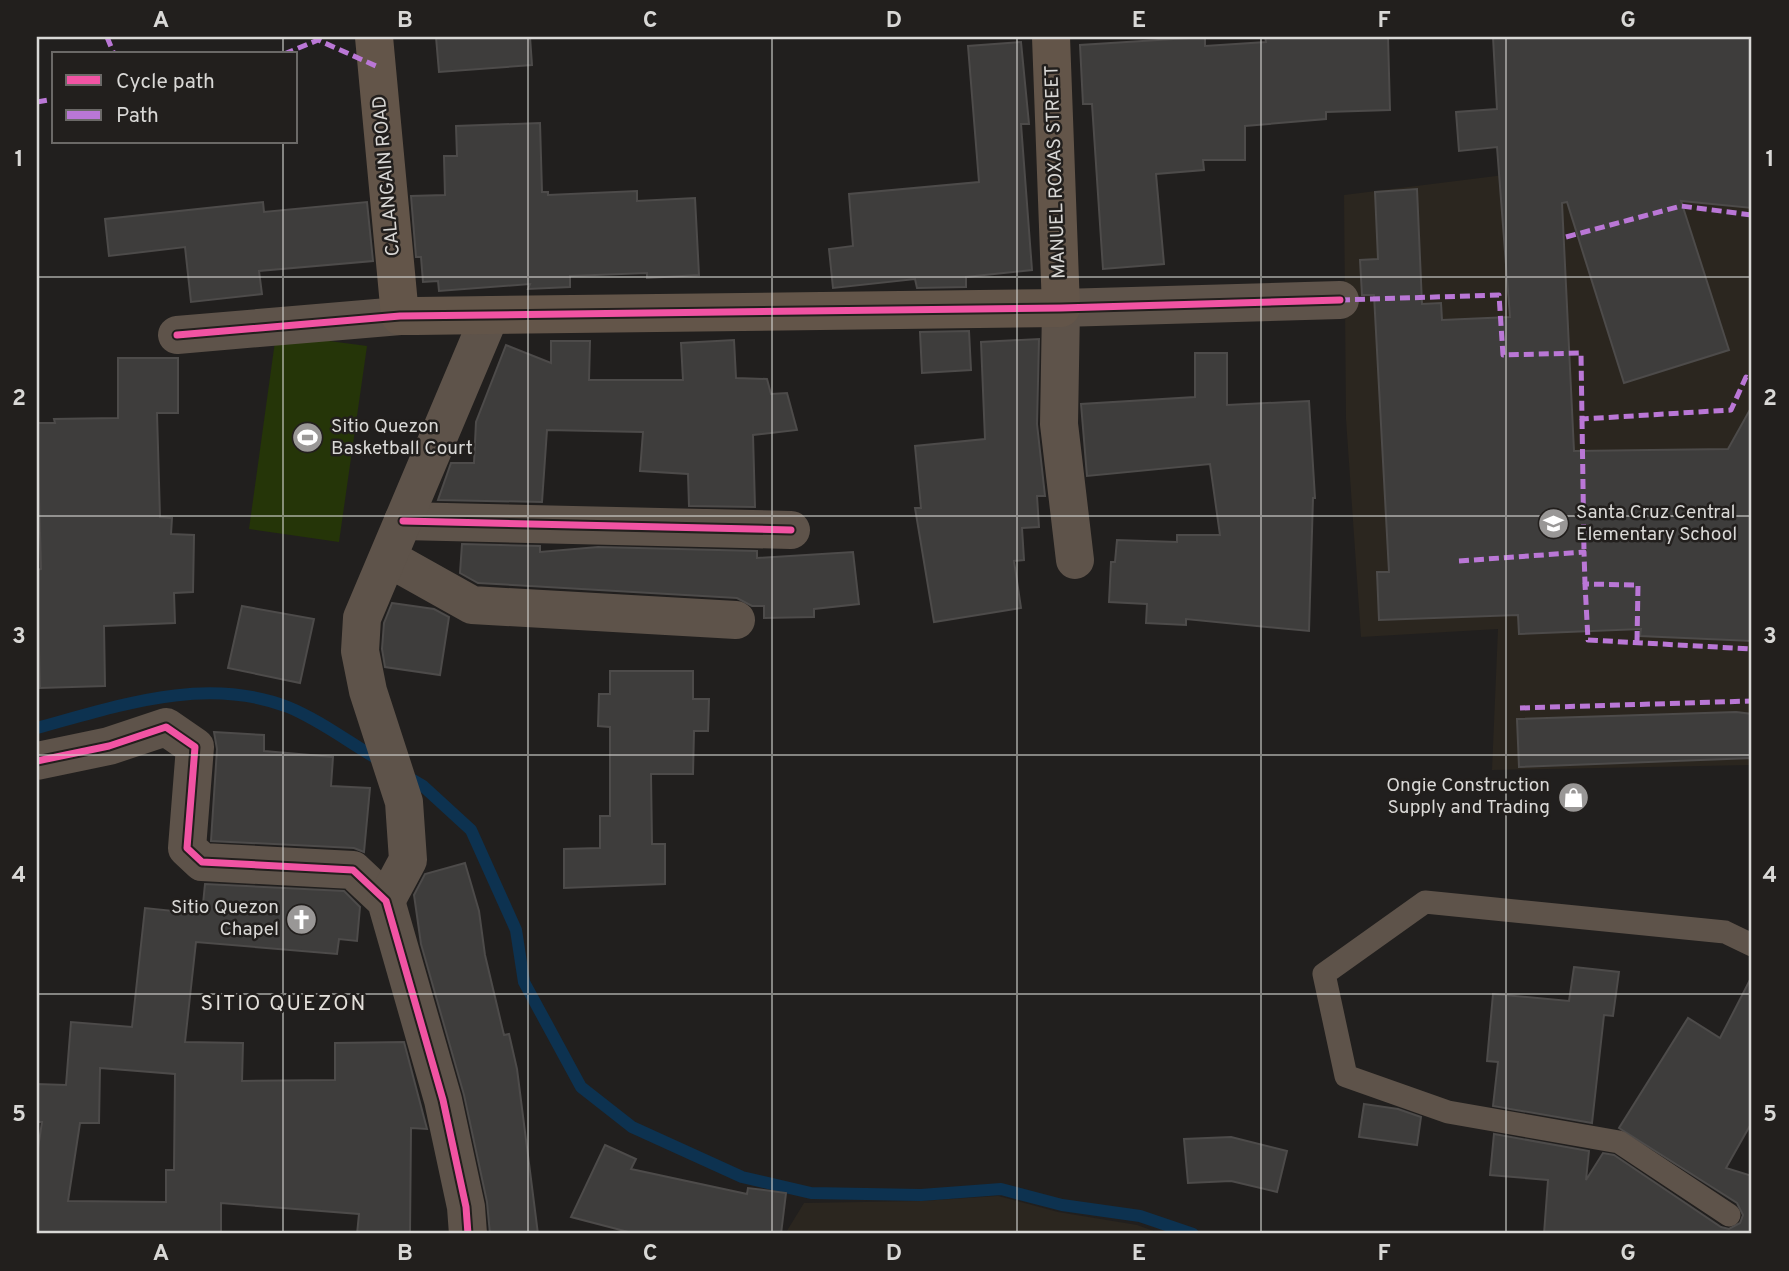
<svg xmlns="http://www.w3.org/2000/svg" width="1789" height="1271" font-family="Overpass,sans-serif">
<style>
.built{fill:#2b261f}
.green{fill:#253508}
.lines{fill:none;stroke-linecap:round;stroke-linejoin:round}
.stream{stroke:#0d3250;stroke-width:12}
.building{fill:#3e3d3c;stroke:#4d4b4a;stroke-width:2;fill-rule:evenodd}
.lane{stroke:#5e534a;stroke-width:23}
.street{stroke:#5e534a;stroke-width:38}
.secondary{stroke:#635549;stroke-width:38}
.quiet{stroke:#ba77d6;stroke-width:5;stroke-dasharray:10 5;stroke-linecap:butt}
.cycleway-casing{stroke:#221f1d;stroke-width:11}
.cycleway{stroke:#f153a3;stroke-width:7}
.grid{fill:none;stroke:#d9d8d6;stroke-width:2;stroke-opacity:0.55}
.labels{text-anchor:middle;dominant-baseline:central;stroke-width:5;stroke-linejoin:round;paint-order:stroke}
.street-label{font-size:19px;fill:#d9d8d6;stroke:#221f1d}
.poi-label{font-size:19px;fill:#d9d8d6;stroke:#221f1d;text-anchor:start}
.neighbourhood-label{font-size:21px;letter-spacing:2px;fill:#e3e0db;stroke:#221f1d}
.neatline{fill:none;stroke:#d9d8d6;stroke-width:2.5}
.grid-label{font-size:23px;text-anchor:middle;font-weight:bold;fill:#d9d8d6}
</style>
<rect width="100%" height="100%" fill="#211f1e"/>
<g class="built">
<polygon points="1752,112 1752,765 1492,770 1498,629 1361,637 1346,419 1344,195 1527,172 1739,120"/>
<polygon points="998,1196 1058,1212 1137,1225 1162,1234 785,1234 804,1203 922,1201"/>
</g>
<polygon class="green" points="276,334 367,346 339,542 249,529"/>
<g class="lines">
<g class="stream">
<path d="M 37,728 C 118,706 205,675 288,707 C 320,720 351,744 381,761"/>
<polyline points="406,776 423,786 471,830 516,930 524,982 581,1087 632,1127 742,1177 811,1193 921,1195 1001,1189 1062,1205 1140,1216 1193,1234"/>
</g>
</g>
<g class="building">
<polygon points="436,37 530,37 532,65 439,72"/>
<polygon points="1205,37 1205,46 1266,42 1265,37 1388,37 1390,110 1326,112 1326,119 1245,126 1245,160 1203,160 1204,170 1156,174 1164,264 1103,269 1092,104 1083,104 1080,45"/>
<polygon points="1493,37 1752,37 1752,208 1681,201 1729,350 1624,383 1567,202 1562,203 1574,451 1728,449 1752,406 1752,641 1640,636 1641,629 1519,634 1518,615 1379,620 1377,572 1389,572 1374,295 1362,295 1360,260 1378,259 1375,192 1417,189 1422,304 1441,303 1442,320 1510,317 1497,147 1459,151 1456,112 1497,109"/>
<polygon points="1021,42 1029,124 1021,124 1032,270 966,277 966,287 917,288 915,279 833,288 829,249 853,246 849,194 979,182 968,46"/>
<polygon points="540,123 542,192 548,192 548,195 637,191 637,201 695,198 699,275 647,278 647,273 570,276 570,287 528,289 530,284 439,291 438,281 423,282 421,257 416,257 411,196 445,195 444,156 457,156 456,126"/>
<polygon points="263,202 264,212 367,202 373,261 259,271 262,294 191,302 185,247 109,256 105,219"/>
<polygon points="969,331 971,370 922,373 920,332"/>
<polygon points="1039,339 1037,424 1045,496 1037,496 1039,527 1022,528 1024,560 1014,561 1021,608 934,622 915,508 921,508 915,446 985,439 981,342"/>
<polygon points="734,340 736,378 767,379 771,394 787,393 797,430 753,435 755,507 689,506 688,474 640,471 643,432 547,430 542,502 438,500 451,463 474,463 476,422 506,345 551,363 551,341 590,341 589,380 683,380 681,343"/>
<polygon points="1195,353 1227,353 1227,405 1309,401 1315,498 1313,498 1309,631 1186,619 1186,625 1146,623 1147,604 1109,602 1111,562 1115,562 1117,540 1177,542 1177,535 1220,535 1210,464 1087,476 1081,404 1195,397"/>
<polygon points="118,358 178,358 178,413 157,413 160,517 172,518 171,534 194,535 193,592 174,593 175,623 104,626 105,686 40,688 37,570 41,569 37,423 55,423 54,419 118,418"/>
<polygon points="462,544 540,546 540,552 598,547 757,551 757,558 853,552 859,604 814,609 814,617 764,618 764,606 752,606 737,598 478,583 460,573"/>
<polygon points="392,603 434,609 449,617 440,675 385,667 382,649 384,623"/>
<polygon points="242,606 314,619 300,683 228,668"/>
<polygon points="610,671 693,671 693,699 709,699 708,731 694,731 693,774 651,774 652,844 665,844 665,884 564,888 564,849 600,848 600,816 610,816 610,727 598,726 599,694 610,694"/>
<polygon points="1736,712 1752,714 1752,758 1519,767 1517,719"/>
<polygon points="214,732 264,735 264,751 333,757 331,786 370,788 364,852 354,848 211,841 217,749"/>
<polygon points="465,863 479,911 485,955 504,1035 509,1034 517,1069 538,1234 490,1234 487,1202 464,1095 421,944 414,895 425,874"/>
<path d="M 205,884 L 344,891 L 360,907 L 357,941 L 339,939 L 337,954 L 196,942 L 185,1042 L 243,1043 L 242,1081 L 335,1080 L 335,1043 L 404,1042 L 427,1129 L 411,1128 L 410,1234 L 357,1234 L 359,1214 L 221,1203 L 221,1234 L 37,1234 L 37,1155 L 42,1122 L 37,1122 L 37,1084 L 66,1085 L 71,1022 L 132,1027 L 145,908 L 202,914 ZM 100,1068 L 175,1074 L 174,1170 L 166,1170 L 166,1202 L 68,1201 L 80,1123 L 99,1123 Z"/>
<polygon points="1574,967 1619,972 1613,1016 1604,1015 1592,1123 1493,1106 1498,1062 1487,1061 1493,994 1569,1001"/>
<polygon points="1752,976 1752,1122 1726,1168 1752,1176 1752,1234 1544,1234 1548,1180 1490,1175 1494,1134 1589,1151 1586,1180 1603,1153 1614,1155 1721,1227 1729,1229 1740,1223 1743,1215 1737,1203 1619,1128 1688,1018 1720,1038"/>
<polygon points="1364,1104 1398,1109 1421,1117 1417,1145 1359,1137"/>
<polygon points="1231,1137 1287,1151 1277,1192 1231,1181 1188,1183 1184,1139"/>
<polygon points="605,1145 636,1159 631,1169 747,1194 748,1188 786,1193 781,1234 636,1234 571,1217"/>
</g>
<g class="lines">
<polyline class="lane" points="1729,1215 1619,1142 1448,1112 1346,1076 1324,974 1425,902 1725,932 1752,945"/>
<g class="street">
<polyline points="177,335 400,316"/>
<polyline points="403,521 791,530"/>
<polyline points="388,558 472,605 736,620"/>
<polyline points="1075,560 1059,424 1061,308 1340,300"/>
<polyline points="37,761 109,746 166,727 195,747 187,848 202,862 353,870 386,901 443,1100 466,1207 468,1234"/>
<polyline points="386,901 408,860 404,802 368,691 360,651 362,618 490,315"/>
</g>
<polyline class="secondary" points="374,37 400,316 416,316 1061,308 1051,37"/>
<g class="quiet">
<polyline points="107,37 114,54"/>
<polyline points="284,54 318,40 376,66"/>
<polyline points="37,102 54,99"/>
<polyline points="1566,237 1681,206 1752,215"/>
<polyline points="1340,300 1499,295 1503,355 1581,353 1582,419 1731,410 1746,377 1752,380"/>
<polyline points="1582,419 1584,552"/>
<polyline points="1459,561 1584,552 1585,584"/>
<polyline points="1637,641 1638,585 1585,584 1588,640 1752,649"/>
<polyline points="1520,708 1752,701"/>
</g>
<defs>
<g id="cycleway">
<polyline points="177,335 400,316 1061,308 1340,300"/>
<polyline points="403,521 791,530"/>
<polyline points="37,761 109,746 166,727 195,747 187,848 202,862 353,870 386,901 443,1100 466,1207 468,1234"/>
</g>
</defs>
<use href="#cycleway" class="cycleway-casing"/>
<use href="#cycleway" class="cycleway"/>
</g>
<path class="grid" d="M 283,37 L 283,54M 528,37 L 528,1234M 772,37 L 772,1234M 1017,37 L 1017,1234M 1261,37 L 1261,1234M 1506,37 L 1506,1234M 283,142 L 283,1234M 37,277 L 1752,277M 37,516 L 1752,516M 37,755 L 1752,755M 37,994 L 1752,994"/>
<defs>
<symbol id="stadium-disc" viewBox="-11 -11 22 22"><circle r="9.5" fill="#999796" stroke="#221f1d"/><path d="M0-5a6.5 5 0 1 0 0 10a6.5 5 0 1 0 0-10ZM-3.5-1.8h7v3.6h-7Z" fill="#fff"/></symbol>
<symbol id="school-disc" viewBox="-11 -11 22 22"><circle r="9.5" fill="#999796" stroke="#221f1d"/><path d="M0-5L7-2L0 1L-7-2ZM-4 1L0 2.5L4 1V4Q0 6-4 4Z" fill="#fff"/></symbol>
<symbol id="shop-disc" viewBox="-11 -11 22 22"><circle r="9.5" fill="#999796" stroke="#221f1d"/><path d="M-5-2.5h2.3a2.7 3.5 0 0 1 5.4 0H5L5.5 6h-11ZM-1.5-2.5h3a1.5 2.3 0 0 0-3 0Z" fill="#fff"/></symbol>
<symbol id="church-disc" viewBox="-11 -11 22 22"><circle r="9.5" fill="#999796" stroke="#221f1d"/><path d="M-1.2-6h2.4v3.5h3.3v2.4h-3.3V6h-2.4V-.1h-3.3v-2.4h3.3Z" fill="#fff"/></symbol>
</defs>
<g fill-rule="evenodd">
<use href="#stadium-disc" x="290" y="420" width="35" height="35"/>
<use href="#school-disc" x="1536" y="506" width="35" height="35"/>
<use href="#shop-disc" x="1556" y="780" width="35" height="35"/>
<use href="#church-disc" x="284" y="902" width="35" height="35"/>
</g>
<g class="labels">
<g class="street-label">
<text transform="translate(1056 172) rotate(-92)">MANUEL ROXAS STREET</text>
<text transform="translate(387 176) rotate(-95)">CALANGAIN ROAD</text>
</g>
<g class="poi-label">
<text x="331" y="427">Sitio Quezon<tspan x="331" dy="22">Basketball Court</tspan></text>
<text x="1576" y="513">Santa Cruz Central<tspan x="1576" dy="22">Elementary School</tspan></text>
<text x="1550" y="786" text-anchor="end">Ongie Construction<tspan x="1550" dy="22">Supply and Trading</tspan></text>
<text x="279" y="908" text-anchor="end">Sitio Quezon<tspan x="279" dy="22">Chapel</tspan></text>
</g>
<g class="neighbourhood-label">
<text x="284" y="1004">SITIO QUEZON</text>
</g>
</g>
<rect width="1789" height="1271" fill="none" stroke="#221f1d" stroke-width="77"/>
<rect x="52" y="52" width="245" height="91" fill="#221f1d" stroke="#6b6967" stroke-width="2"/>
<rect x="66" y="75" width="35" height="10" fill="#f153a3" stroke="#6b6967" stroke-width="2"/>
<text x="116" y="88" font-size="21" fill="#d9d8d6">Cycle path</text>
<rect x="66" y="110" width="35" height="10" fill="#ba77d6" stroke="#6b6967" stroke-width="2"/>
<text x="116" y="122" font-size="21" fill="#d9d8d6">Path</text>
<rect x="38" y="38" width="1712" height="1194" class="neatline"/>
<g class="grid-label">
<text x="161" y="27">A</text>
<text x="405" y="27">B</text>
<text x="650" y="27">C</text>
<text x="894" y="27">D</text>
<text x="1139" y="27">E</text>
<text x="1384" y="27">F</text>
<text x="1628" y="27">G</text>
<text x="19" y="166">1</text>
<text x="1770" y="166">1</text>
<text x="19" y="405">2</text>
<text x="1770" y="405">2</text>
<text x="19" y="643">3</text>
<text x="1770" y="643">3</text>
<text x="19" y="882">4</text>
<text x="1770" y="882">4</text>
<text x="19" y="1121">5</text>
<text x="1770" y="1121">5</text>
<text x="161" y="1260">A</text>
<text x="405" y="1260">B</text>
<text x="650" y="1260">C</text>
<text x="894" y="1260">D</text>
<text x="1139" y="1260">E</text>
<text x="1384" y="1260">F</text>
<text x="1628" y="1260">G</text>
</g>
</svg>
